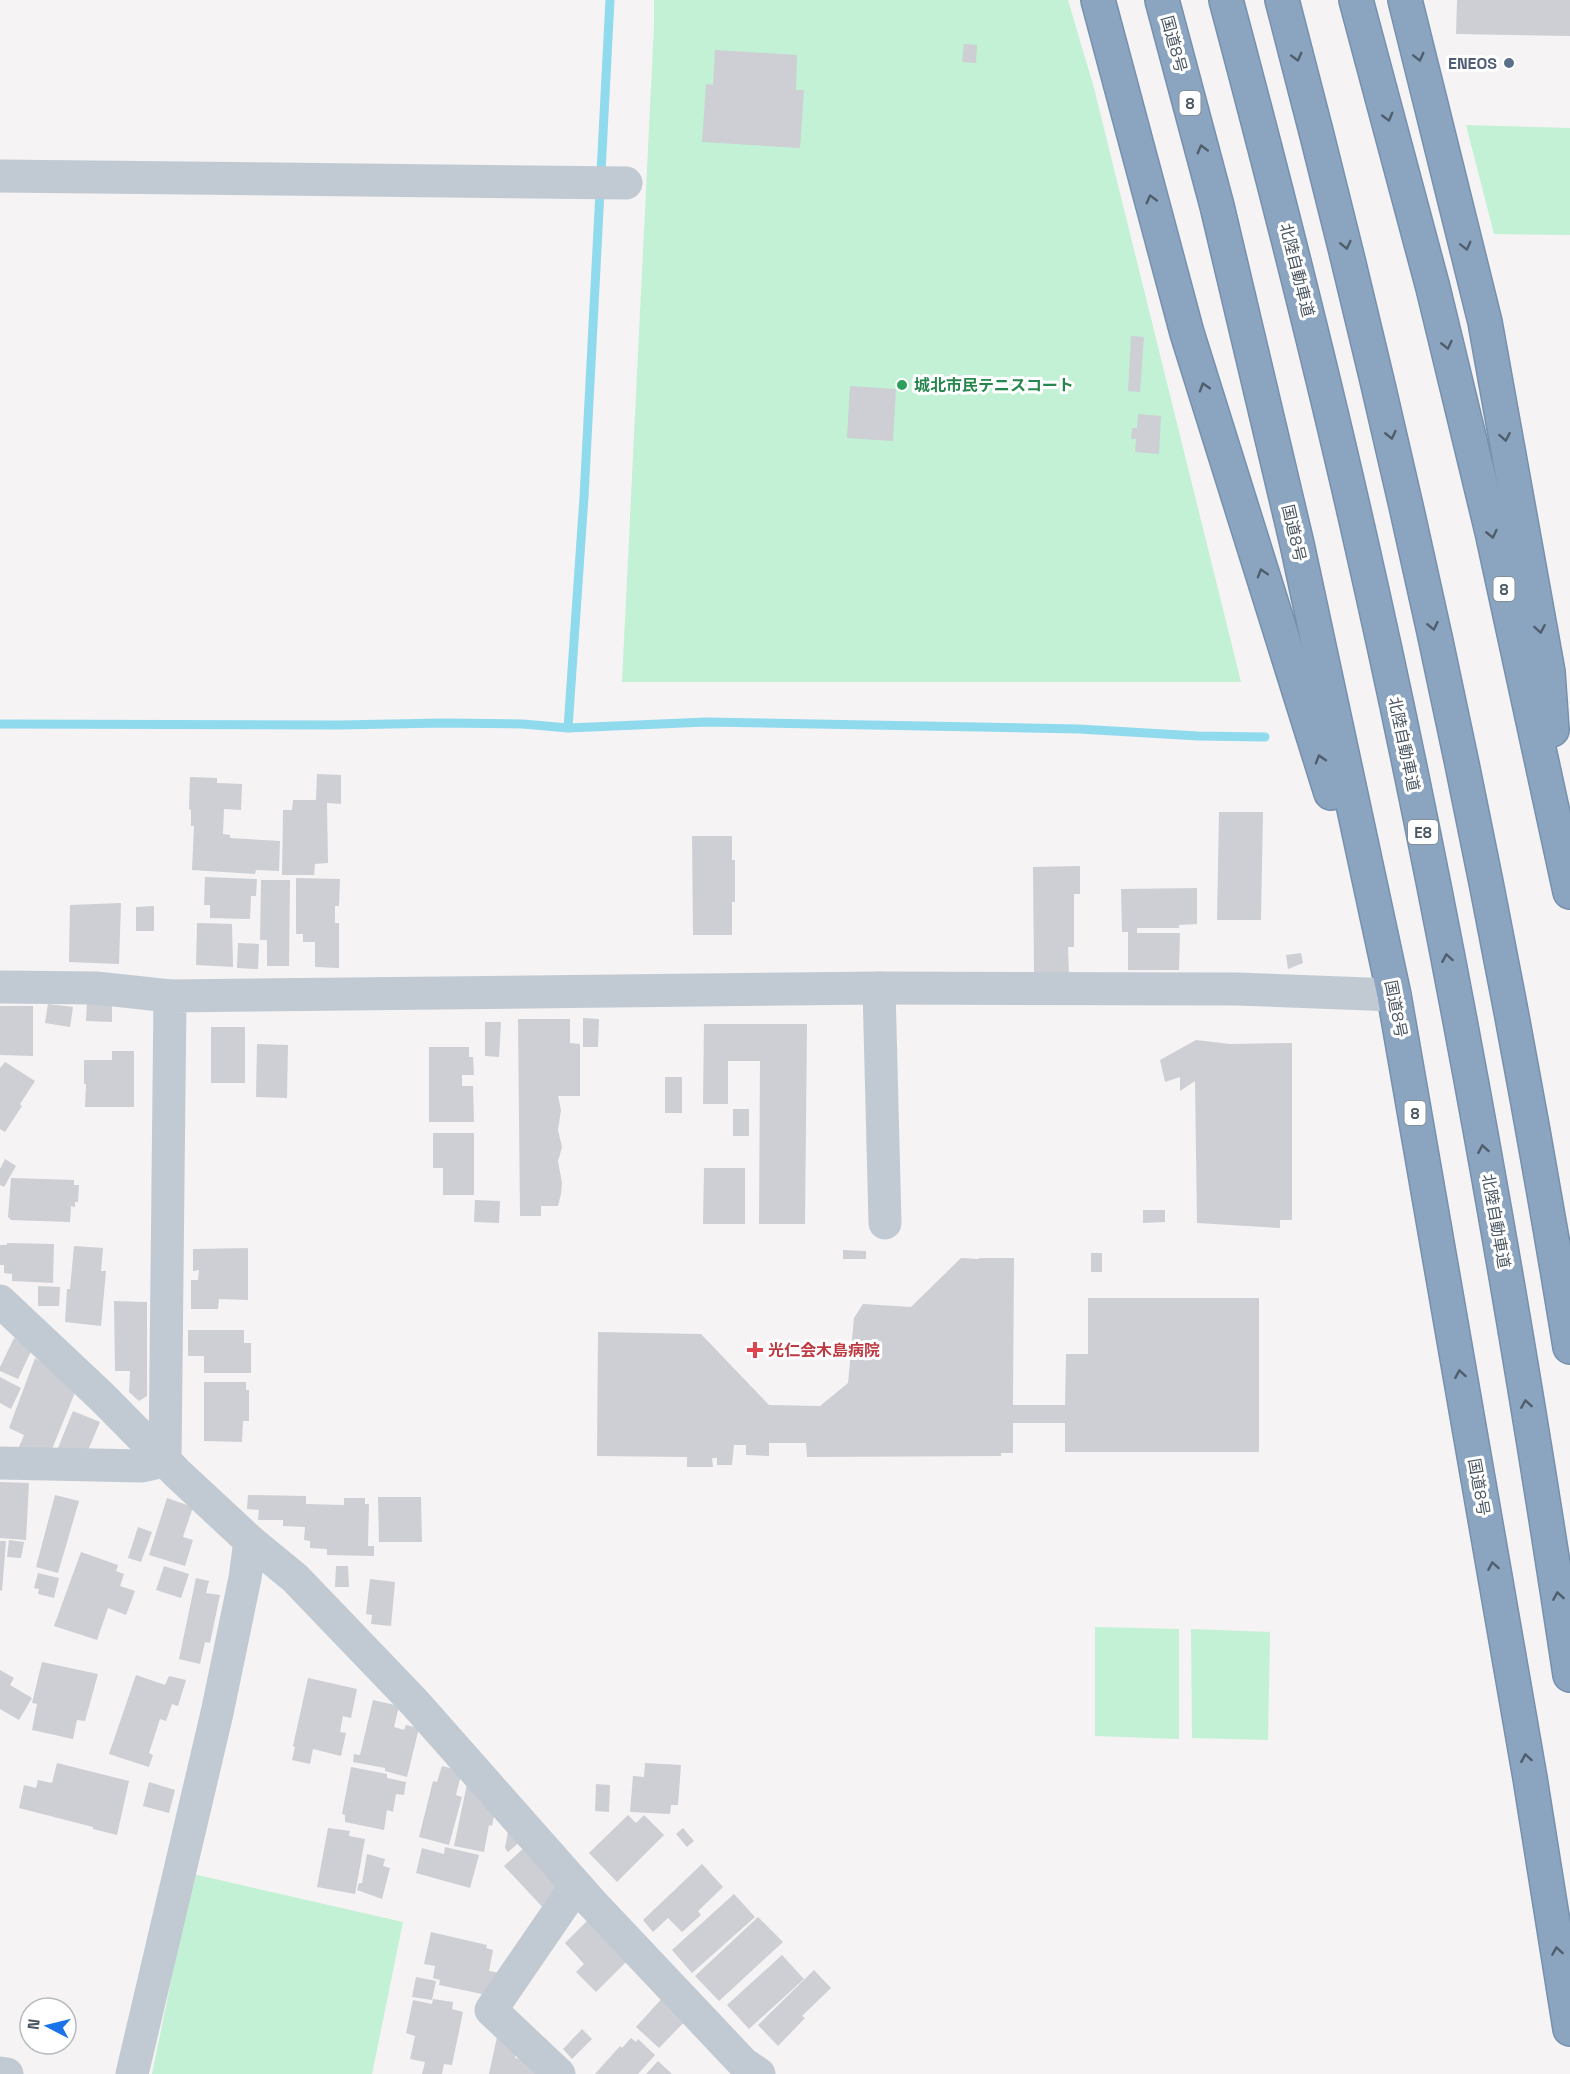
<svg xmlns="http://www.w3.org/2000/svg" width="1570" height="2074" font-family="'Space Grotesk','Noto Sans JP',sans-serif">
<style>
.green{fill:#c3f1d5}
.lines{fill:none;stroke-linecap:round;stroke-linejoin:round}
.stream{stroke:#90daee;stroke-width:9}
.building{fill:#cdcfd5}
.highway-casing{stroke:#7690ad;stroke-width:36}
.street{stroke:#c1cad2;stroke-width:33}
.highway{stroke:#8ba5c1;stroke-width:33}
.oneway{stroke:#505e6b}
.service-dot{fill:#5c6f8a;stroke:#fff;stroke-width:2}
.leisure-dot{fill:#2e9e5b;stroke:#fff;stroke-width:2}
.health-dot{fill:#e0444e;stroke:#fff;stroke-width:2}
.labels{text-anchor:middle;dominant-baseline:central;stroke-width:6;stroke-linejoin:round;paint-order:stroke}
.shield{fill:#fff;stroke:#808990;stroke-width:1.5}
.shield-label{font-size:15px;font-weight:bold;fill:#4a5661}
.street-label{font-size:16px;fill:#4a5661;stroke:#fff}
.service-label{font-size:16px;font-weight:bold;fill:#4e5e75;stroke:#fff;text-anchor:end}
.leisure-label{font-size:16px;font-weight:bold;fill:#27864d;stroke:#fff;text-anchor:start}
.health-label{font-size:16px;font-weight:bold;fill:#be3a42;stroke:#fff;text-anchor:start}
</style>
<rect width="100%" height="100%" fill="#f5f3f3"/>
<g class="green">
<polygon points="654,0 1068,0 1094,88 1241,682 622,682 654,26"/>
<polygon points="1466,125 1570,128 1570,235 1494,234"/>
<polygon points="1095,1627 1179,1629 1179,1739 1095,1736"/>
<polygon points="1191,1629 1270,1632 1268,1740 1192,1738"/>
<polygon points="193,1874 403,1922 372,2074 152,2074"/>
</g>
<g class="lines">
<g class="stream">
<polyline points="0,724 339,725 443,723 523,724 568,728 706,722 1079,729 1198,736 1265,737"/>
<polyline points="568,728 584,497 610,0"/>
</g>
</g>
<g class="building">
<polygon points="1457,0 1570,0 1570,36 1456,34"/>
<polygon points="964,44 977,45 976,63 962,62"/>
<polygon points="715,50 797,55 796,90 804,90 800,148 702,142 706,84 713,85"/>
<polygon points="1131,336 1144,337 1140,392 1128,391"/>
<polygon points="850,386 896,389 893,441 847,438"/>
<polygon points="1138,414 1161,416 1159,454 1135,452 1136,439 1131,439 1132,428 1137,428"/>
<polygon points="317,774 341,775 341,804 327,803 328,863 315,864 314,875 282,875 283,810 292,810 293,800 316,800"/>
<polygon points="190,777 217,778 217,783 242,784 241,810 224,809 223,834 230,835 230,838 280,841 279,871 256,870 255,874 192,870 194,826 191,826 191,810 189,809"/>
<polygon points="1219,812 1263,812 1261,920 1217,920"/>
<polygon points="692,836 732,836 732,860 735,860 735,902 732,902 732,935 693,935"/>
<polygon points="1080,866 1080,894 1074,894 1074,947 1068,947 1069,974 1034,974 1033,867"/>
<polygon points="205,877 257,879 256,896 251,896 250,919 210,918 210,905 204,905"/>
<polygon points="296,878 340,879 339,906 335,906 335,923 339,923 339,968 315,967 315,942 303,942 303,934 296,934"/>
<polygon points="261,880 290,880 289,966 267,966 267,940 260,940"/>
<polygon points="1197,888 1197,924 1179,925 1179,928 1137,928 1137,933 1180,933 1179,970 1128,970 1128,932 1122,932 1121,889"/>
<polygon points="121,903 119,964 69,962 70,905"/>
<polygon points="154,906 154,931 136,931 136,907"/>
<polygon points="197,923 232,924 233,967 196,965"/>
<polygon points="238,943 259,944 258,969 237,968"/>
<polygon points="1301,953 1303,963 1288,969 1286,955"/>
<polygon points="87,1002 112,1002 112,1022 86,1021"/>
<polygon points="48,1004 73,1007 70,1027 45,1023"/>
<polygon points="0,1006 33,1006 33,1056 0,1055"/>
<polygon points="583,1018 599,1019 598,1047 583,1047"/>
<polygon points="518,1019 570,1019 570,1043 580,1044 580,1096 558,1096 561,1110 558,1130 562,1147 558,1161 562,1183 561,1194 558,1206 541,1206 541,1216 520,1216"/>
<polygon points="485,1022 501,1022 499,1057 485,1056"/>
<polygon points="704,1024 807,1024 805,1224 759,1224 760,1061 728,1061 728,1104 703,1104"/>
<rect x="211" y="1027" width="34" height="56"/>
<polygon points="1196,1040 1230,1044 1292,1043 1292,1220 1280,1220 1280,1228 1197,1223 1195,1081 1180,1091 1180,1077 1165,1082 1160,1060"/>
<polygon points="257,1044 288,1045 287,1098 256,1097"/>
<polygon points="429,1047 469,1047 469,1057 473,1057 474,1075 462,1075 462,1086 473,1086 474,1122 429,1122"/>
<polygon points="112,1051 134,1051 134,1107 85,1107 86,1084 84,1084 84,1060 112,1060"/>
<polygon points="5,1062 35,1081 20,1104 22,1106 5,1132 0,1129 0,1068"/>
<rect x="665" y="1077" width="17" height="36"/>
<rect x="733" y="1109" width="16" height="27"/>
<polygon points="433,1133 474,1133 474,1195 443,1195 443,1168 433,1168"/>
<polygon points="5,1159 16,1166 4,1187 0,1185 0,1169"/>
<polygon points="704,1168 745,1168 745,1224 703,1224"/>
<polygon points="11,1178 74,1180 74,1185 79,1185 78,1202 75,1202 75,1207 71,1206 70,1222 11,1220 8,1217"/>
<polygon points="475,1200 500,1201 499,1223 474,1222"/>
<polygon points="1143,1210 1165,1210 1165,1222 1143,1223"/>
<polygon points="7,1243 54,1244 53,1283 12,1281 12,1274 4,1273 4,1265 0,1265 0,1245 7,1245"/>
<polygon points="74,1246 103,1248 101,1271 106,1271 101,1326 65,1322 67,1289 70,1289"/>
<polygon points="248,1248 248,1300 219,1299 218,1309 191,1309 191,1280 198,1280 199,1270 193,1271 193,1249"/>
<polygon points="843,1250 866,1251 866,1259 843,1259"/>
<rect x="1091" y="1253" width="11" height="19"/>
<polygon points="961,1258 978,1259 980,1258 1014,1258 1013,1405 1065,1405 1066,1354 1088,1354 1088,1298 1259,1298 1259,1452 1065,1452 1065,1423 1013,1423 1013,1453 1001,1453 1001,1456 807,1457 806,1443 769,1443 769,1456 746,1455 746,1445 734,1445 732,1465 717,1465 717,1458 712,1458 713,1467 687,1467 687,1457 597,1456 598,1332 701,1334 769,1405 820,1406 848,1383 854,1318 863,1304 911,1307"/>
<polygon points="38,1286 60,1287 59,1306 38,1306"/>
<polygon points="114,1301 147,1302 147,1396 139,1401 129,1392 130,1371 115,1371"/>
<polygon points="188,1330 244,1330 244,1343 251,1343 251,1373 204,1373 204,1356 188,1356"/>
<polygon points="14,1338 33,1347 18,1379 0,1371 0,1367"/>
<polygon points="35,1358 78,1385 48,1459 18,1449 24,1435 9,1428"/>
<polygon points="0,1377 21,1388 11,1409 0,1403"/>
<polygon points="204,1382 246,1382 246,1390 249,1390 249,1421 243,1421 242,1442 204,1441"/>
<polygon points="73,1411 100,1422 86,1455 58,1448"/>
<polygon points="0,1482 29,1483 26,1540 0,1538"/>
<polygon points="55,1495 79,1501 58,1573 36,1567"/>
<polygon points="248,1495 306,1496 306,1504 344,1505 344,1498 365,1498 365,1504 369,1504 368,1546 374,1546 374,1556 327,1555 327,1549 310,1548 310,1541 304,1540 305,1527 283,1526 283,1520 258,1520 259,1510 247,1509"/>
<polygon points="378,1497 421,1497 422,1542 379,1542"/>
<polygon points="167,1498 193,1507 183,1537 193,1540 185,1566 149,1555"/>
<polygon points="138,1527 152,1532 141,1562 128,1558"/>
<polygon points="9,1540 24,1542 21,1558 7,1557"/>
<polygon points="0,1541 6,1541 2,1591 0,1590"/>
<polygon points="81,1552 118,1565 116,1571 124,1574 120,1586 135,1591 126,1615 108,1608 97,1640 54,1626"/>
<polygon points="164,1566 189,1574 181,1598 156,1590"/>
<polygon points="336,1566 348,1566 349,1587 335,1587"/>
<polygon points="38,1573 59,1578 54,1598 38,1594 39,1589 34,1588"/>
<polygon points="196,1578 209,1581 206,1593 220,1595 210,1643 205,1642 200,1664 179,1659"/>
<polygon points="370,1579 395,1582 391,1626 371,1624 372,1615 366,1614"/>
<polygon points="42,1662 98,1674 85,1721 77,1720 73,1739 32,1730 37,1704 32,1703"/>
<polygon points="0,1670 14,1678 10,1685 32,1698 19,1720 0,1709"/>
<polygon points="136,1675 165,1685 169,1676 186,1680 178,1706 172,1704 166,1721 160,1719 149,1753 153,1755 149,1767 109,1754"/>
<polygon points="308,1678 357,1689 351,1718 343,1716 340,1732 346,1733 341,1756 313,1749 310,1764 292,1760 295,1747 293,1746"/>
<polygon points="373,1700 399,1706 394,1727 404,1730 406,1725 419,1728 407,1777 385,1771 385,1768 353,1762 354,1754 360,1755"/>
<polygon points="57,1763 129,1781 117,1835 93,1829 93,1827 19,1808 24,1785 36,1788 38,1780 52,1783"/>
<polygon points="645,1763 681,1765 678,1805 671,1805 670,1814 630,1812 633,1776 644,1777"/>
<polygon points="442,1766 462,1771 456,1795 462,1797 449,1845 419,1837 433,1781 437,1782"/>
<polygon points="351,1767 387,1774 387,1778 406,1782 404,1795 396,1794 393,1812 387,1810 384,1830 345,1822 345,1815 342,1814"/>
<polygon points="149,1782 175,1790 169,1813 143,1806"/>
<polygon points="467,1784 495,1811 492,1826 489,1825 484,1852 454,1846"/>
<polygon points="596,1784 610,1785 609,1812 595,1811"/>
<polygon points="511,1815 528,1835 508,1852 505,1848"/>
<polygon points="628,1815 636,1823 644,1815 664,1835 617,1882 589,1853"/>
<polygon points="328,1828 350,1831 349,1836 365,1839 355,1894 317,1887"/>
<polygon points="683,1828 694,1841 687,1847 676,1834"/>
<polygon points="445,1847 479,1855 470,1888 416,1873 422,1848 444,1854"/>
<polygon points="525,1847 569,1894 548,1913 504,1866"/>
<polygon points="367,1854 385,1859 383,1866 390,1868 382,1899 357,1890 359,1883 362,1883"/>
<polygon points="702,1864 723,1887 698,1911 701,1915 682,1932 668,1918 653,1932 643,1920"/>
<polygon points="734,1894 755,1917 692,1973 672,1950"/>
<polygon points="593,1915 627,1961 596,1992 576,1972 584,1964 565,1943"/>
<polygon points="758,1917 783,1942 719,2001 695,1976"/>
<polygon points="431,1932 487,1945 486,1948 493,1950 489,1971 506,1974 501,1998 439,1985 440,1980 433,1978 435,1966 424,1964"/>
<polygon points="782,1955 804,1979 749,2029 727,2005"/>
<polygon points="814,1970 831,1988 802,2016 805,2018 778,2046 758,2025"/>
<polygon points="416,1977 436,1981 432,2000 412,1997"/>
<polygon points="666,1994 690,2016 659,2048 636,2027"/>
<polygon points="433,1999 453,2002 452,2009 463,2012 452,2065 444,2064 442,2074 422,2074 425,2062 410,2059 415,2036 406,2033 413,2000 432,2004"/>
<polygon points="582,2029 592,2039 572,2059 563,2049"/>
<polygon points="497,2037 518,2041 515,2058 538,2062 535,2074 489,2074"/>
<polygon points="631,2038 636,2042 638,2039 655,2055 638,2074 595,2074 620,2046 622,2048"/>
<polygon points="658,2061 672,2074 646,2074"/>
</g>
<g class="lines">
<defs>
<g id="highway">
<polyline points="1098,0 1187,333 1331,793"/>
<polyline points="1162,0 1217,206 1297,544 1394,995 1530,1778 1570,2029"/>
<path d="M 1226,0 C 1274,180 1320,360 1361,542 C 1446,916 1513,1295 1570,1675"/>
<path d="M 1282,0 C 1399,444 1496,893 1570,1347"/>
<polyline points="1356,0 1433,288 1492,532 1570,892"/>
<polyline points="1405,0 1485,322 1548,672 1552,730"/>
</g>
</defs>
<use href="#highway" class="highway-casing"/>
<g class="street">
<polyline points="0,176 626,183"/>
<polyline points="0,987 96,988 170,996"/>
<polyline points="879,988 885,1223"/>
<polyline points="0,1301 102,1397 178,1474 250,1541 295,1578 415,1703 591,1902 743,2063 759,2074"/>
<polyline points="165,1461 170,996 879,988 1237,989 1394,995"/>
<polyline points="0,1463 142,1466 165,1461"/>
<polyline points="0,2073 7,2074"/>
<polyline points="132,2074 217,1713 245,1578 250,1541"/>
<polyline points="559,2074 491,2010 576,1886"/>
</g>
<use href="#highway" class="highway"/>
</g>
<defs><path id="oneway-chevron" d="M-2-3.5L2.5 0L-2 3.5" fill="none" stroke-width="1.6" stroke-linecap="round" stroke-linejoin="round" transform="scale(1.5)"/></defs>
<g class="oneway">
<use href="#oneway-chevron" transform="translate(1297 57) rotate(75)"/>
<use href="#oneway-chevron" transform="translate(1419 57) rotate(76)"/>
<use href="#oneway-chevron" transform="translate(1388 117) rotate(75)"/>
<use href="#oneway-chevron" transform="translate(1202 149) rotate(-105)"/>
<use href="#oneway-chevron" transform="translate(1151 199) rotate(-105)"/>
<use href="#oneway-chevron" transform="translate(1346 245) rotate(77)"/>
<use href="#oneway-chevron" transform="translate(1466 246) rotate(76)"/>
<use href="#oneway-chevron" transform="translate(1447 345) rotate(77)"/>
<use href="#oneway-chevron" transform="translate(1204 387) rotate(-107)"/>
<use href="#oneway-chevron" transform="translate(1391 435) rotate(77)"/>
<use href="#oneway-chevron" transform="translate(1505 437) rotate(80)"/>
<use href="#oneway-chevron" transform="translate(1492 534) rotate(77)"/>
<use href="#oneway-chevron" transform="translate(1262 573) rotate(-107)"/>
<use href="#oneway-chevron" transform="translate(1433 626) rotate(78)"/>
<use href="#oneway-chevron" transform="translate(1540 629) rotate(80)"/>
<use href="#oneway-chevron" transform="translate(1320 759) rotate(-107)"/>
<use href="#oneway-chevron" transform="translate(1447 958) rotate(-100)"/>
<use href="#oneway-chevron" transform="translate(1483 1149) rotate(-100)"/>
<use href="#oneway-chevron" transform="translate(1460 1374) rotate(-100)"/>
<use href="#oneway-chevron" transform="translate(1526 1404) rotate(-99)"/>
<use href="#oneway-chevron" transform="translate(1493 1566) rotate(-100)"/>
<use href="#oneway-chevron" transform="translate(1558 1596) rotate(-99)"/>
<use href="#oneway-chevron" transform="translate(1526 1758) rotate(-100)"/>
<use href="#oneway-chevron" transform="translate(1557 1951) rotate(-99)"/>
</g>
<circle class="service-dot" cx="1509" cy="63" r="6"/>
<circle class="leisure-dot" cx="902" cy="385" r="6"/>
<path class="health-dot" d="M752 1341h6v6h6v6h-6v6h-6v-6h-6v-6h6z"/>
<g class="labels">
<g class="shield">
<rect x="1179.5" y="91" width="21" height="24" rx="4.5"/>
<rect x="1493.5" y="577" width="21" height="24" rx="4.5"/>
<rect x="1408" y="820" width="30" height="24" rx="4.5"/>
<rect x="1404.5" y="1101" width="21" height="24" rx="4.5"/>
</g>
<g class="shield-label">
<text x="1190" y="103">8</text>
<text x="1504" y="589">8</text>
<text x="1423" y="832">E8</text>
<text x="1415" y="1113">8</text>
</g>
<g class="street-label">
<text transform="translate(1174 44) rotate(75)">国道8号</text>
<text transform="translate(1297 270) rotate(76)">北陸自動車道</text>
<text transform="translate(1294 533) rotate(77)">国道8号</text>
<text transform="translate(1404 744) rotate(78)">北陸自動車道</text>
<text transform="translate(1396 1009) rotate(79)">国道8号</text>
<text transform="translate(1496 1221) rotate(80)">北陸自動車道</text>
<text transform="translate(1479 1487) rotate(80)">国道8号</text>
</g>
<g class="service-label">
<text x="1497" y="63">ENEOS</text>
</g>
<g class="leisure-label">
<text x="914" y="385">城北市民テニスコート</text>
</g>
<g class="health-label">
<text x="768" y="1350">光仁会木島病院</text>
</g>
</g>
<g transform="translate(48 2026) rotate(277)"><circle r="28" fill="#ffffff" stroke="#b7bbc0" stroke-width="1.5"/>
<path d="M0-4.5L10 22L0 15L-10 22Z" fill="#1a73e8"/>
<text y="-9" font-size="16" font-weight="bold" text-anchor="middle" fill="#4a5661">N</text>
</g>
</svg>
